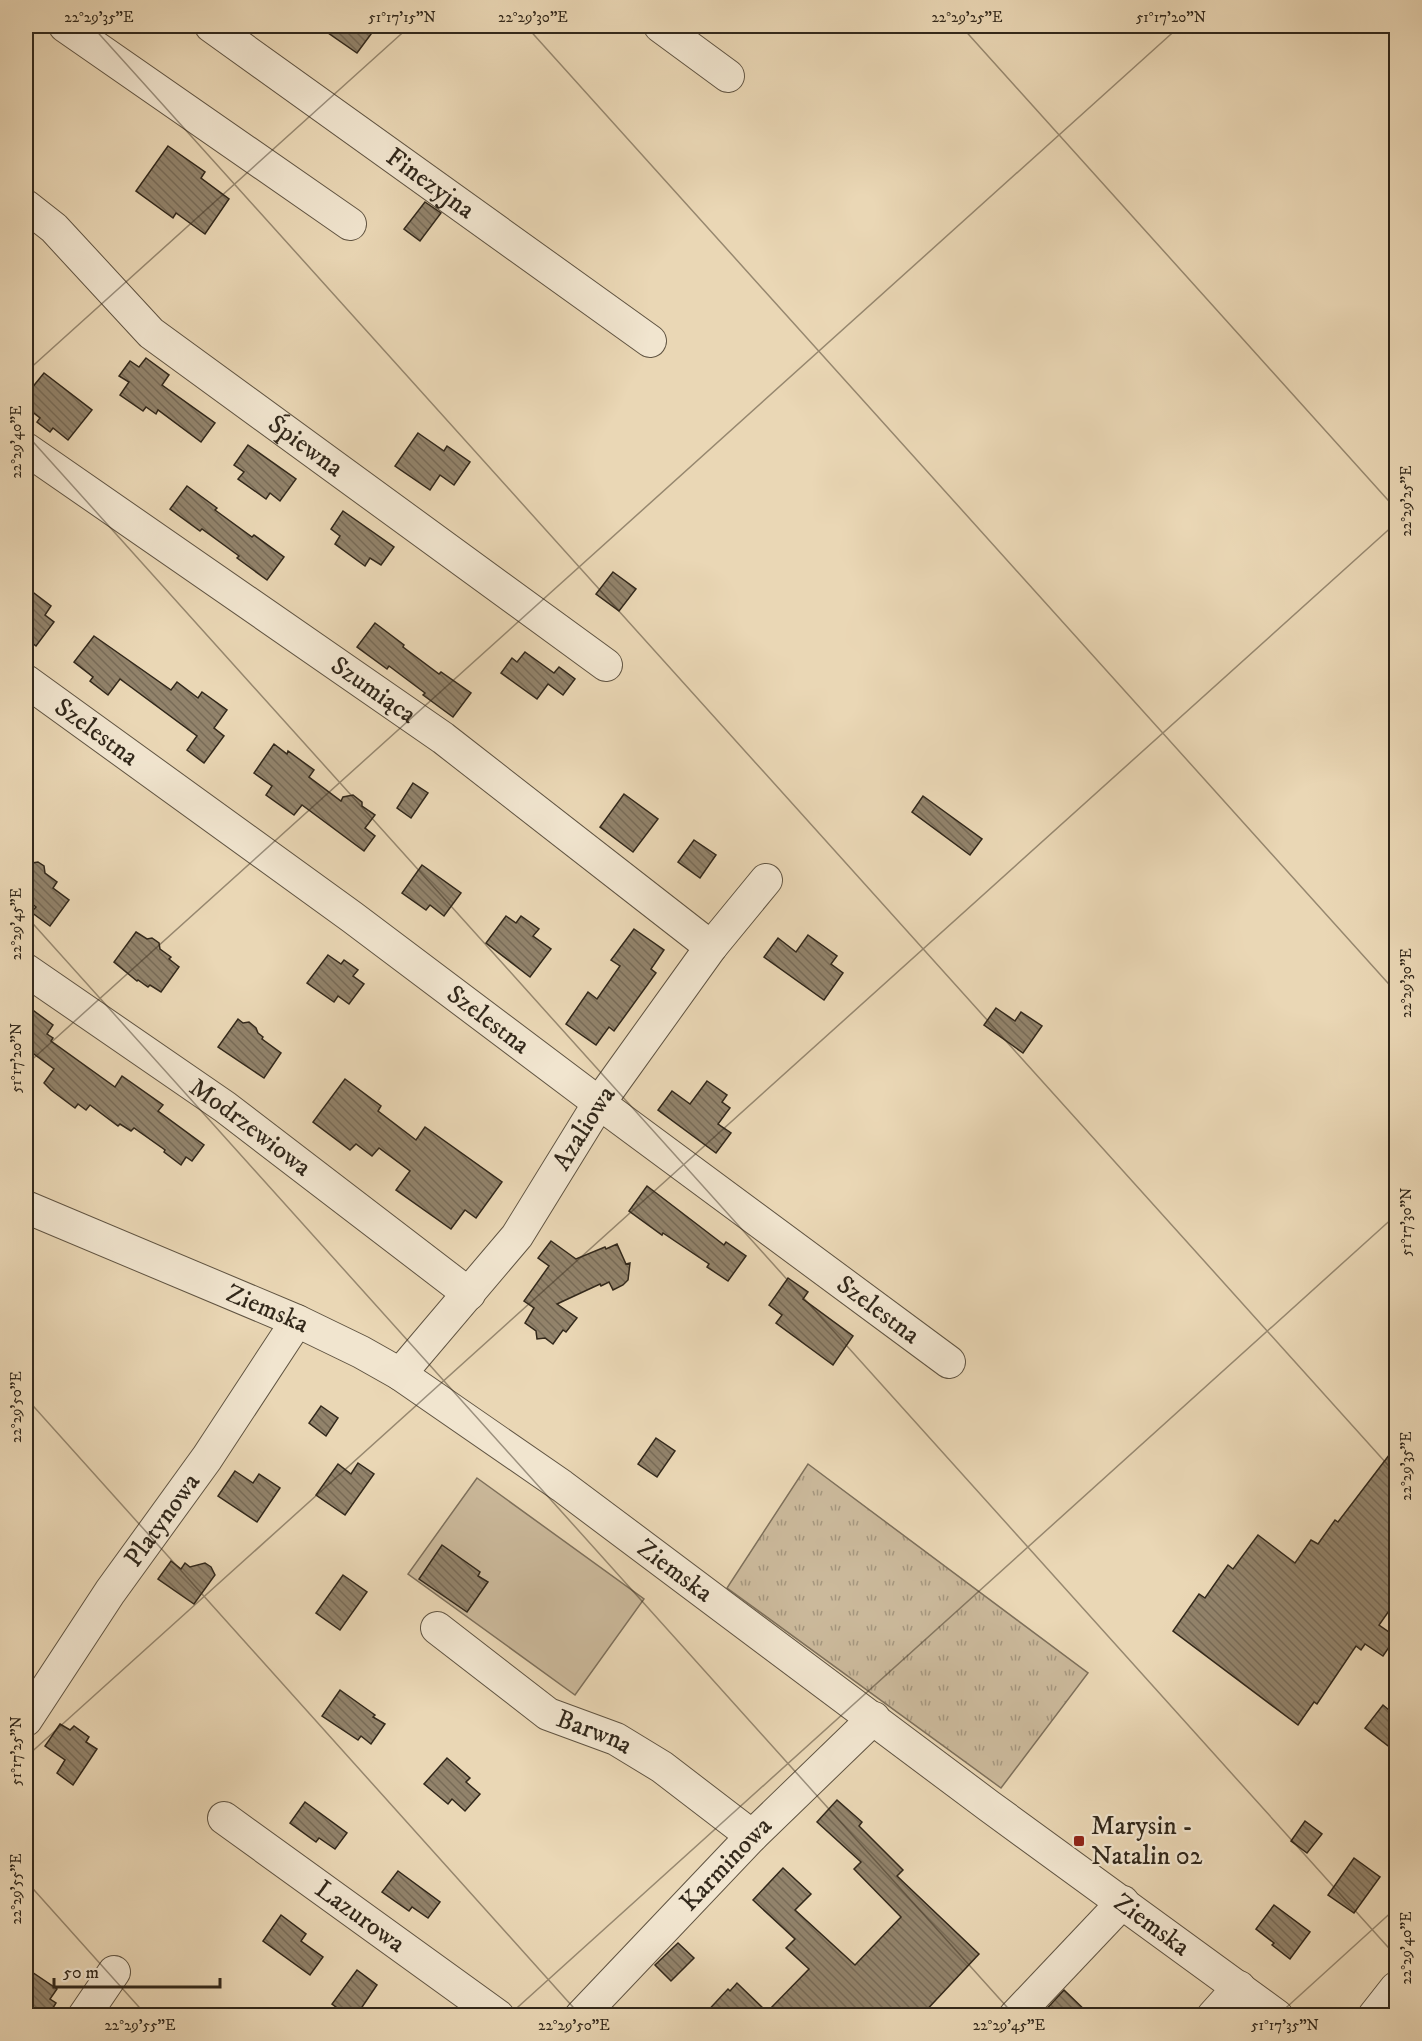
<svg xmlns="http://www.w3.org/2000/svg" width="1422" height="2041" font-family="'IM FELL DW Pica',serif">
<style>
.grass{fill:url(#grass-tufts);stroke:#7e705b;stroke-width:1.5}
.garden{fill:#cbb99b;stroke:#7e705b;stroke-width:1.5}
.building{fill:url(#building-back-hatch);stroke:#32281b;stroke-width:1.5}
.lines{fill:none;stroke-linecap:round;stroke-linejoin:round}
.minor-casing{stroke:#605442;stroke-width:34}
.minor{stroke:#f1e5cf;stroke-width:32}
.ticks{fill:none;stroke:#32281b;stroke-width:1.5;stroke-opacity:0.45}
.poi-dot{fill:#8f2418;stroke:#f1e5cf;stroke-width:2}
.labels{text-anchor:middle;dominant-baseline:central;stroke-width:4.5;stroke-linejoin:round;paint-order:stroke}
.street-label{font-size:26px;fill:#32281b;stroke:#f1e5cf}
.poi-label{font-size:26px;fill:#32281b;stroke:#f1e5cf;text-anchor:start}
.neatline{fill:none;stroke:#32281b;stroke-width:2}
.ticks-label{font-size:15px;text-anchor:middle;fill:#32281b}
</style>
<defs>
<pattern id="grass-tufts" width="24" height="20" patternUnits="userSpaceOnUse" patternTransform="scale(1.5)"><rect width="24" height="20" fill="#cbb99b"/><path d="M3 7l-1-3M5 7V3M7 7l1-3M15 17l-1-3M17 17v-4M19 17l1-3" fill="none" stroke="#a5967e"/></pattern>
<pattern id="building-back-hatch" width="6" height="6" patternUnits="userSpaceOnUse" patternTransform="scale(1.5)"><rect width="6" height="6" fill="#92836b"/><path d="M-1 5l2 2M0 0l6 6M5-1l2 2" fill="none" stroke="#786b57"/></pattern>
</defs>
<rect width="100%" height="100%" fill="#ead7b5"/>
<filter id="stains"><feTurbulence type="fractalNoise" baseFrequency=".00333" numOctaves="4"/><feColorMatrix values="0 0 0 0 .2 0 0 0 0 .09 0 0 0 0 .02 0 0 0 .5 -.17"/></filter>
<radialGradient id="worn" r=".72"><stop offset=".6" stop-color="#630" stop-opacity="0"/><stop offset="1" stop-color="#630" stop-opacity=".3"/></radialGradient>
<polygon class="grass" points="808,1464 1088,1673 1001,1788 727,1588"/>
<polygon class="garden" points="477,1478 644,1599 575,1695 408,1574"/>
<g class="building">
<polygon points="318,26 377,26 357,53"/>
<polygon points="168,146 205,172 201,178 229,199 205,234 176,213 173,218 136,191"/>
<polygon points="425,202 441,213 420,241 404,229"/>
<polygon points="146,358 169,375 162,385 215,423 201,442 158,410 156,414 146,407 143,411 120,395 129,382 119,376 130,361 139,367"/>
<polygon points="44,373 92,410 68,440 53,428 50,432 37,422 40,418 26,407 26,390 31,389"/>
<polygon points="418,433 444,451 447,446 470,462 454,485 440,475 430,490 395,466"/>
<polygon points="248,445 296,479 280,501 270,493 266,499 238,479 244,472 234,465"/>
<polygon points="187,486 217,508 215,510 252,537 254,535 284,557 267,580 237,558 239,556 202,529 200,531 170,509"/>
<polygon points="343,511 394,547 381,565 370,558 365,566 335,544 340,536 331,529"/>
<polygon points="613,572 636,589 619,611 596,594"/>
<polygon points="26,587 51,606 45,615 54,622 36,646 27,639 26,642"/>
<polygon points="375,623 404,645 403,647 439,674 441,672 471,693 453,717 423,695 425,693 389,666 387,669 357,647"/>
<polygon points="94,636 171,690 177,682 198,698 202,692 227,710 214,728 224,736 204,763 187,750 197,736 120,679 108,695 90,681 93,677 74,662"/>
<polygon points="525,652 554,673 559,667 575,679 563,695 548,684 537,699 501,673 512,658 517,662"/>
<polygon points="274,744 287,754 288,751 314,770 309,777 341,801 343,797 353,795 362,802 362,806 375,815 365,828 375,836 364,851 302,805 294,815 266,795 272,786 254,773"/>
<polygon points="413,783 428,793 411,818 397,808"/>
<polygon points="624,794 658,819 633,852 600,827"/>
<polygon points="923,796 982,839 970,855 912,812"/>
<polygon points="694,840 716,855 700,878 678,862"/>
<polygon points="38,862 44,866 45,873 57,882 53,888 69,900 50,926 31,912 36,907 26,899 26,864"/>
<polygon points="422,865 461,893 444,916 430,905 426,910 402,893"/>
<polygon points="506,916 516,923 521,916 539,929 533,936 551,949 530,977 486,943"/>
<polygon points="634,929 664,950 651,969 656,973 614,1031 609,1027 596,1045 566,1024 588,992 597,999 620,966 611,960"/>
<polygon points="136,932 147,939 152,938 159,943 160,949 171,957 169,959 179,967 161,992 150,985 148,987 138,980 137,981 114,962"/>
<polygon points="808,935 837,956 831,964 843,973 824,1000 764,957 778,938 796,952"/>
<polygon points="328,955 341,964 344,960 358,970 353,976 364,984 349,1004 338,996 334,1002 307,983"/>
<polygon points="26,1005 53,1025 47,1034 53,1038 51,1041 115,1087 122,1076 163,1105 158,1111 204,1145 192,1161 186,1157 181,1165 164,1152 165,1150 134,1128 131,1131 120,1124 118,1126 90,1105 86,1110 78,1104 75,1108 51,1090 44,1083 54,1069 26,1048"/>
<polygon points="996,1008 1015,1021 1021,1012 1042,1026 1023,1053 984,1025"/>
<polygon points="238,1019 243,1023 249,1022 256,1028 258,1033 263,1037 262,1039 281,1053 264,1078 218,1047"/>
<polygon points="345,1079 381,1106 378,1111 416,1140 425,1127 502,1182 476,1218 465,1210 451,1229 396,1190 410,1171 379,1148 372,1156 356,1144 350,1150 313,1122"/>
<polygon points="707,1081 727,1095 722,1102 730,1108 718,1124 731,1133 716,1153 658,1110 672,1091 690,1104"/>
<polygon points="647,1186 724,1245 726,1242 746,1256 728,1281 707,1267 709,1264 663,1233 662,1235 629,1211"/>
<polygon points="551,1241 576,1259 605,1247 606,1249 617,1244 626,1264 630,1263 628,1280 623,1285 613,1290 609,1282 601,1286 600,1284 557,1304 577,1318 566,1332 563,1330 553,1344 545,1338 537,1339 536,1331 525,1323 534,1308 524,1301 549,1266 538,1258"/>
<polygon points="788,1278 808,1292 803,1299 853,1336 833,1365 776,1323 782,1315 769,1305"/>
<polygon points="321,1406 338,1418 326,1436 309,1423"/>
<polygon points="656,1438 675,1451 657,1477 638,1464"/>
<polygon points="1396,1446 1396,1601 1379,1625 1396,1637 1383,1656 1365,1644 1361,1650 1356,1646 1317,1704 1314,1702 1298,1725 1173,1631 1199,1594 1205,1598 1228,1565 1233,1569 1258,1535 1295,1563 1311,1540 1318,1544 1335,1520 1338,1522"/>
<polygon points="358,1463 374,1474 345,1515 316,1495 338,1464 351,1474"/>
<polygon points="235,1471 253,1483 259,1474 280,1488 257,1522 218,1496"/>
<polygon points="442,1545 480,1572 478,1576 488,1582 467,1612 419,1579"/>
<polygon points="171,1561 181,1569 185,1563 190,1567 205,1563 211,1567 215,1575 194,1604 158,1579"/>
<polygon points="343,1575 367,1592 340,1630 316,1613"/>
<polygon points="340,1690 375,1715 373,1717 385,1724 371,1744 361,1736 358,1740 322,1716"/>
<polygon points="1383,1705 1396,1716 1396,1752 1365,1728"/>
<polygon points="60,1724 70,1730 74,1726 89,1737 86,1742 97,1749 73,1785 57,1773 65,1760 45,1746"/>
<polygon points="447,1758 470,1778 466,1782 480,1794 465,1811 452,1799 448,1804 424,1784"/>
<polygon points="837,1800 862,1822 859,1826 903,1870 897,1876 979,1954 921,2016 703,2016 728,1989 730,1991 737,1983 767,2012 809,1969 786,1948 795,1939 753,1900 783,1868 811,1894 795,1910 855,1965 901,1917 854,1869 861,1862 817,1822"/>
<polygon points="305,1802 347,1833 335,1849 319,1838 316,1842 290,1823"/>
<polygon points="1305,1821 1322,1834 1307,1853 1291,1841"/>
<polygon points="1354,1858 1380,1877 1354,1913 1328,1895"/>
<polygon points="398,1871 440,1902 428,1918 412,1907 409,1911 382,1892"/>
<polygon points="1274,1905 1310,1932 1290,1959 1272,1945 1274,1943 1256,1929"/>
<polygon points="281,1915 306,1934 301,1941 323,1957 310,1975 263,1941"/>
<polygon points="678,1943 694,1958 671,1981 655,1965"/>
<polygon points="26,1968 57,1989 50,1999 56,2003 48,2016 26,2016"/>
<polygon points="357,1970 377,1985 356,2016 348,2016 332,2004"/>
<polygon points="1064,1990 1091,2016 1040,2016"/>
</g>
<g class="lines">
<defs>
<g id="minor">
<polyline points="65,26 350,224"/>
<path id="s1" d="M 211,26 L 650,341"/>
<polyline points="660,26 728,76"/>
<path id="s2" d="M 26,206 L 54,228 L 151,333 L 606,665"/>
<path id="s3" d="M 26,449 L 443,738 L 711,947"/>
<path id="s4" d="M 26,681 L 352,917 L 599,1103 L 949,1362"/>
<path id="s5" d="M 26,970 L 225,1107 L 469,1294"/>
<path id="s6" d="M 26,1207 L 297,1321 L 361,1352 L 400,1374 L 562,1486 L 989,1806 L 1277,2016"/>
<path id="s7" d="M 400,1374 L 517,1236 L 599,1103 L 711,947 L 766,880"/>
<path id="s8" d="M 437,1628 L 548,1714 L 616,1739 L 662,1767 L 752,1836"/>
<path id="s9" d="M 26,1720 L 110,1592 L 207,1458 L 297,1321"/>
<path id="s10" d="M 224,1818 L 498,2016"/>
<polyline points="84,2016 114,1972"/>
<path id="s11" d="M 581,2016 L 752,1836 L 874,1718"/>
<polyline points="1015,2016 1123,1902"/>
<polyline points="1213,2016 1239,1987"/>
<polyline points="1374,2016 1396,1988"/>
</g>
</defs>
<use href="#minor" class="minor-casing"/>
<use href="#minor" class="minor"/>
</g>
<path class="ticks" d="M 92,26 L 1396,1474M 526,26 L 1396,992M 961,26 L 1396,509M 1395,26 L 1396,27M 26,372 L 410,26M 26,434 L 1396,1956M 26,916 L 1015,2016M 26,1065 L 1180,26M 26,1398 L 581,2016M 26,1757 L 1396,523M 26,1881 L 147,2016M 508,2016 L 1396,1215M 1277,2016 L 1396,1908"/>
<rect class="poi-dot" x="1073" y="1835" width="12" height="12" rx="3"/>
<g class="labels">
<g class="street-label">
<text stroke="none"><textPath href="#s1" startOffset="270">Finezyjna</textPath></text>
<text stroke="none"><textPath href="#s2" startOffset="370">Śpiewna</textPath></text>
<text stroke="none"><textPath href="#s3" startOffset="423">Szumiąca</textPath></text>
<text stroke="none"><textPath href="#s4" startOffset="87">Szelestna</textPath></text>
<text stroke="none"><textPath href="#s4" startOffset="573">Szelestna</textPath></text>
<text stroke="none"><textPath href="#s5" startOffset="274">Modrzewiowa</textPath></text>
<text stroke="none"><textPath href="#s7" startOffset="308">Azaliowa</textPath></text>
<text stroke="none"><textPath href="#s6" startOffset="262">Ziemska</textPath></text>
<text stroke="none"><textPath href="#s4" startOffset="1059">Szelestna</textPath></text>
<text stroke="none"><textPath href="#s9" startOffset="242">Platynowa</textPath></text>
<text stroke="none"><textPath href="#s6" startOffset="748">Ziemska</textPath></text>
<text stroke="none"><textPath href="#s8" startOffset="190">Barwna</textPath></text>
<text stroke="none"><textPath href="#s11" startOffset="210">Karminowa</textPath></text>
<text stroke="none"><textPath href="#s10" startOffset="168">Lazurowa</textPath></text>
<text stroke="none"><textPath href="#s6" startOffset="1342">Ziemska</textPath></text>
</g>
<g class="poi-label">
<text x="1091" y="1826">Marysin -<tspan x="1091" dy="30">Natalin 02</tspan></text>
</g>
</g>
<rect width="1422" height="2041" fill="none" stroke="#ead7b5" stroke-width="66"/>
<path d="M54 1978v9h166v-9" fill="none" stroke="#32281b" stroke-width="3"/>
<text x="63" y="1978" font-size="18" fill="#32281b" stroke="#f1e5cf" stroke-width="4.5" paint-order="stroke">50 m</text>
<rect x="33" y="33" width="1356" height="1975" class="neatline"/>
<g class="ticks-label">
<text x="99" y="22">22°29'35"E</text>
<text x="402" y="22">51°17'15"N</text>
<text x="533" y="22">22°29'30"E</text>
<text x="967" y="22">22°29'25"E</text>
<text x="1171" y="22">51°17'20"N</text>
<text transform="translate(16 442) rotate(-90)" y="5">22°29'40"E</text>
<text transform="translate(1406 501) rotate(-90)" y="5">22°29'25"E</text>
<text transform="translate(16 924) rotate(-90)" y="5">22°29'45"E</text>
<text transform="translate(1406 983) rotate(-90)" y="5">22°29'30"E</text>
<text transform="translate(16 1058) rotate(-90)" y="5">51°17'20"N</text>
<text transform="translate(1406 1222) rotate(-90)" y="5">51°17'30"N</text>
<text transform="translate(16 1407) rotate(-90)" y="5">22°29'50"E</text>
<text transform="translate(1406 1466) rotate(-90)" y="5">22°29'35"E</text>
<text transform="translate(16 1751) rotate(-90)" y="5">51°17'25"N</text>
<text transform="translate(16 1889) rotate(-90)" y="5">22°29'55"E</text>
<text transform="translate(1406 1948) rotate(-90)" y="5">22°29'40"E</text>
<text x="140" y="2030">22°29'55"E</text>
<text x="574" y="2030">22°29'50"E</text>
<text x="1009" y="2030">22°29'45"E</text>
<text x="1285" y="2030">51°17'35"N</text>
</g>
<rect width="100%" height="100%" filter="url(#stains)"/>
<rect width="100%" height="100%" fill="url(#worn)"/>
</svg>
